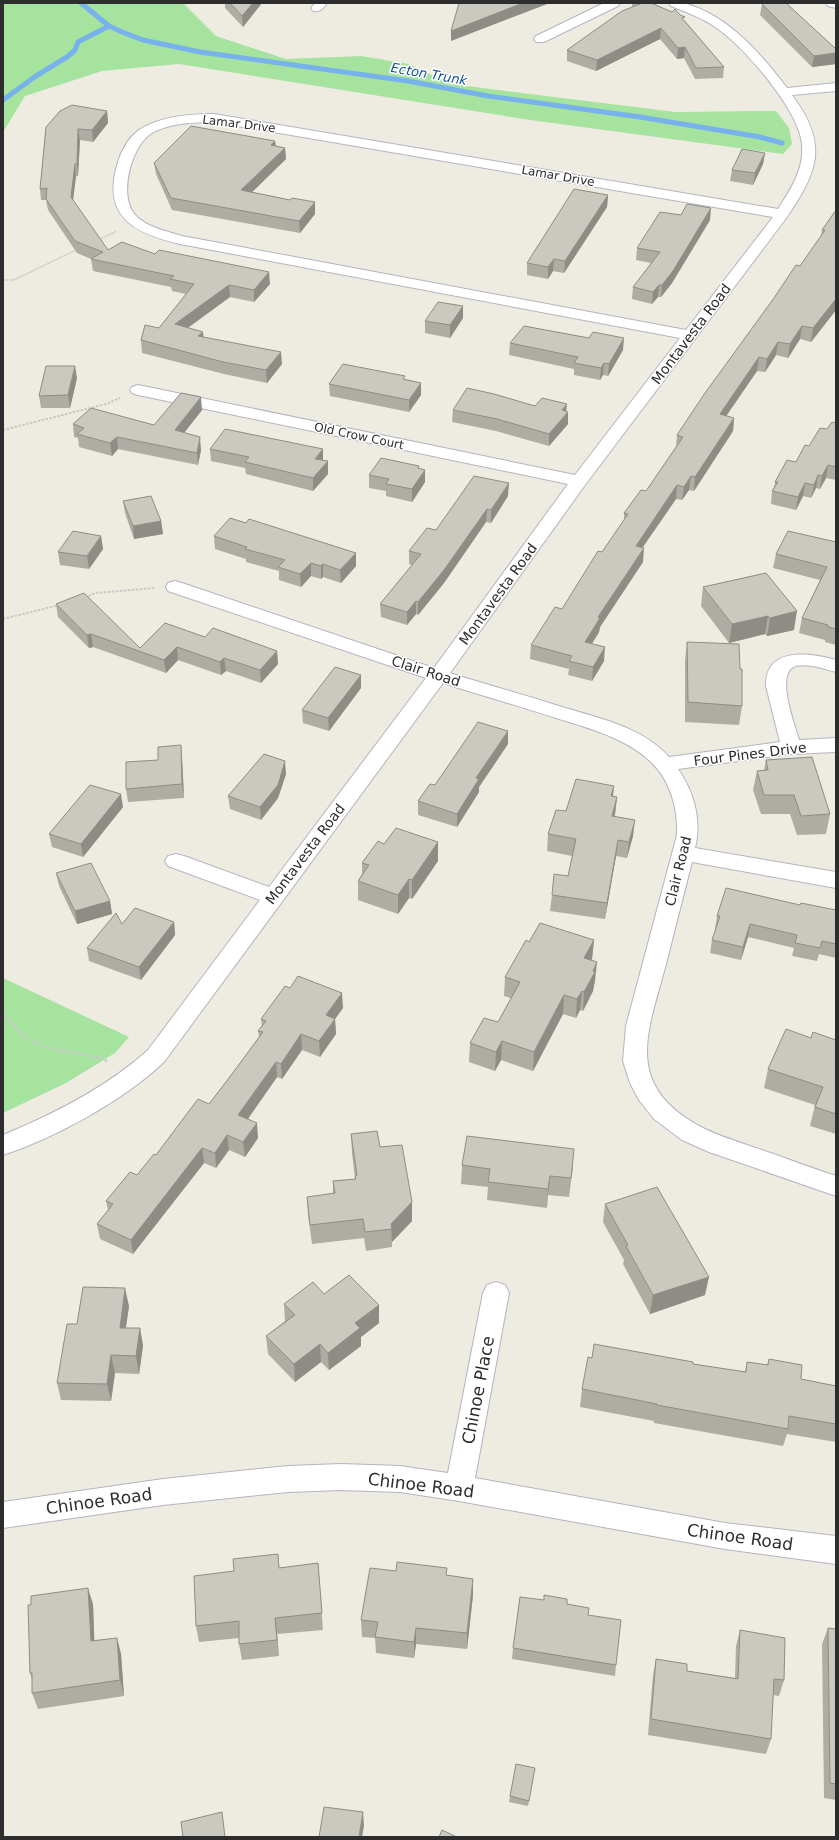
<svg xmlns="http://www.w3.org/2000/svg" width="839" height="1840" font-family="'DejaVu Sans',sans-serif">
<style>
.green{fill:#a6e39f}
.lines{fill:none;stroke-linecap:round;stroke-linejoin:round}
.stream{stroke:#77b2ec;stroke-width:5}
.minor-casing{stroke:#b4b4c0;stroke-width:2}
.path-far2{stroke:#c8c8c8;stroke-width:1.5;stroke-dasharray:2 1;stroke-linecap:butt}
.path-far1{stroke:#c8c8c8;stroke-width:2;stroke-dasharray:2.5 1.5;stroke-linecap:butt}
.path{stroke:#c8c8c8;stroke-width:2.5;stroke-dasharray:3 2;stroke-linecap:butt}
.minor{fill:#fff;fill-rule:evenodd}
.wall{fill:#aeada4}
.shaded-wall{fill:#8d8d86}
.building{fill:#cac9bf;stroke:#8d8d86}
.labels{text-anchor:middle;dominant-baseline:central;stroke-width:3;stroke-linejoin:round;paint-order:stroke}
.far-street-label{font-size:12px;fill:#2d2d2d;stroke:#fff}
.far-water-label{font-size:13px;font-style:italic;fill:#114d9e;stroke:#fff}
.street-label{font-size:14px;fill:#2d2d2d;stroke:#fff}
.near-street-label{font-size:17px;fill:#2d2d2d;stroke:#fff}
</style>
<rect width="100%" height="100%" fill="#eeebe1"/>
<g class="green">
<polygon points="3,3 183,3 216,36 286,59 361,56 409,64 451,84 675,112 776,111 789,128 792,144 783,154 530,120 179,64 102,71 25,96 3,132"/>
<polygon points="3,978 129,1037 115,1053 66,1083 3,1113"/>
</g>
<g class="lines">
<g class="stream">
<polyline points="81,3 109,26 122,32 143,40 200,52 408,81 488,96 640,117 760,137 782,143"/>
<polyline points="3,100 36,76 67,57 75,50 78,42 109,26"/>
</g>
<defs>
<g id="minor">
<path d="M 315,3 L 327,3 C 323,9 320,12 313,11 L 311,8 Z"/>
<polygon points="604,3 620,3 618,6 544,42 536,42 534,39 536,36"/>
<path d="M 669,3 C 675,3 682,2 687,4 C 730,17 761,54 787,88 L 836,83 L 836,91 L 792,95 C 828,143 819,170 787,217 L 585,485 L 450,673 C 488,685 525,695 562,707 C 598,718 643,727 669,757 L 780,742 L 766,686 C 765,646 810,653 836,660 L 836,672 C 824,669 809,663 796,666 C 774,672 795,725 799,740 L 836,738 L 836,752 L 791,754 L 678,769 C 694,792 702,820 695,848 L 836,872 L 836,888 L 692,862 C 683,897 674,932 665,968 C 647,1034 624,1084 699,1126 C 716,1135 735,1141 753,1147 C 781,1156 808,1167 836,1176 L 836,1196 L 709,1152 L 682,1140 L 654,1119 L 639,1100 L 630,1083 L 623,1061 L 626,1026 L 677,835 C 678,809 671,782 652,763 C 627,738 588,728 556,718 C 519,706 480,695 443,683 L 164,1062 C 124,1100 55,1138 3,1155 L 3,1135 C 54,1114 107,1087 148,1050 L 260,900 L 168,866 L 165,861 L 168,856 L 176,854 L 184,856 L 269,887 L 426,678 L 168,591 L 166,587 L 168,583 L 175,581 L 182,583 L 434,668 L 568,484 L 138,395 L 132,393 L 130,390 L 132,387 L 138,385 L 575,475 L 680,338 L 180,244 C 133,233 101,216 118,162 C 122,149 130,135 142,128 C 163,116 190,114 214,114 L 778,209 C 791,189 804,169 802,145 C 800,112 748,52 722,32 C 707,20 689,13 671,6 ZM 206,122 L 214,122 L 773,217 L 686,330 L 182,236 C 166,231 142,226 133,212 C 119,192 132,145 152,133 C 168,124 187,123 206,122 Z"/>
<polygon points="826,3 836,3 836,8 828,6"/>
<polygon points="496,1282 505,1285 509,1293 475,1478 725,1523 836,1536 836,1564 725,1549 459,1501 400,1492 341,1490 288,1492 163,1505 3,1528 3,1502 163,1479 288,1466 341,1464 400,1466 448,1473 483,1293 487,1285"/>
</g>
</defs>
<use href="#minor" class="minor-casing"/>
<g class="path-far2">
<polyline points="98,240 117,231"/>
<polyline points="3,280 14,280 78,249"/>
</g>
<g class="path-far1">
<polyline points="3,430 106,404 120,398"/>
<polyline points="85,598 95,593 155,588"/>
<polyline points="3,619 59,605"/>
</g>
<path class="path" d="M 3,1014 C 11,1023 19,1033 30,1040 C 51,1053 83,1051 107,1061"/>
<use href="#minor" class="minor"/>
</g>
<g class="wall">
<polygon points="225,3 262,3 243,27 225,8"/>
<polygon points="632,3 651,3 684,20 724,67 723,78 695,79 684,58 677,59 660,39 596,71 567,61 567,50 633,7 632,6"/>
<polygon points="762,4 836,49 836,64 812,67 760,15"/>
<polygon points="107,111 108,123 93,142 80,140 78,176 76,176 73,200 108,250 155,254 270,284 254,302 230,297 188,328 203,332 203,337 282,364 267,383 224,374 142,353 141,340 159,328 186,294 172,291 171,287 93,271 91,259 77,253 48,210 46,200 41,200 40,189 46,127"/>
<polygon points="275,141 276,146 285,148 286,159 252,192 290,200 315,214 300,233 172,210 156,174 154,163"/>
<polygon points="765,153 763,164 753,185 730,181 732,170"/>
<polygon points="608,195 607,207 564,273 553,271 548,279 527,275 527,263"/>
<polygon points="836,210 836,310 811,342 800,339 788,358 776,355 765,372 757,371 726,416 734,418 733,431 694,491 689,490 682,500 676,499 642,548 643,562 600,627 599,632 592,644 604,661 592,681 568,675 569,669 530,659 531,645 562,609 602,552 624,521 624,513 646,491 676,447 677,435 821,237 822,230"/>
<polygon points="710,220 672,283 661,297 658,297 652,304 632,299 633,287 651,263 636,260 637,248"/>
<polygon points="463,318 450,338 425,333 425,321"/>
<polygon points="510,343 623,350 608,376 603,375 600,380 574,375 574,369 509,355"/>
<polygon points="77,378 70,408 41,408 39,396"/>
<polygon points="405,380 421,383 421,395 409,412 330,396 329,384"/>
<polygon points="535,406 568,424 549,446 496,431 452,422 453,410"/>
<polygon points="202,410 184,433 201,450 198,465 118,449 112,456 79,447 78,438 74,437 73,424 154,425"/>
<polygon points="836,423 836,480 826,478 820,489 816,488 811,498 803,496 796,510 771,504 772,491 774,489 775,482 796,462 809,446 827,429"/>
<polygon points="210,449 323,449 323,461 328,474 313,491 246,474 245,468 211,461"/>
<polygon points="419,469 425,482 412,502 386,496 386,491 369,488 369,475"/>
<polygon points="508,496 491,523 486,522 444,583 418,615 416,614 407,625 381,617 380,604 412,565 409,564 409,551 436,530"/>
<polygon points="123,501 161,521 163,534 134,539 125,513"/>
<polygon points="101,536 103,549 89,569 60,565 58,552"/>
<polygon points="214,536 356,566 341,583 323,577 321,579 311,576 301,587 279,580 279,571 246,562 246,559 215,549"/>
<polygon points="836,542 836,645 825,642 825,640 799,633 802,618 820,580 773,568 776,554"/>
<polygon points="766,573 794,630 767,636 765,634 729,643 701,606 703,587"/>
<polygon points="56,604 140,648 205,637 277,651 278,664 261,683 226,671 221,675 178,660 166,673 93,647 89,648 58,617"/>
<polygon points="687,642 740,669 742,706 739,725 685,722 685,661"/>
<polygon points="361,675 361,688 329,731 303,723 302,710"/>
<polygon points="508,744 479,787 479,792 457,827 418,815 418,801 435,785"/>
<polygon points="181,745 182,758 184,798 128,802 126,789 158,760"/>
<polygon points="766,760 830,814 826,834 797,835 790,814 761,814 753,790 757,771 764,770"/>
<polygon points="286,774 278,798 261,820 230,809 228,796"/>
<polygon points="614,786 613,796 617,797 615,816 633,836 627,858 616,856 605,919 550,911 552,895 568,876 572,856 547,851 548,834 566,811"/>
<polygon points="123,807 83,857 52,847 49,834"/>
<polygon points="438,842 438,861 412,899 409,898 398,914 358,900 358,881 362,874 362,863 384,844"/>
<polygon points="56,873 110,901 112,914 77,924 59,886"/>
<polygon points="800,905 836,910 836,958 819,954 817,961 792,956 794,948 748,937 741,960 710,953 712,940 716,929 715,929 717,916"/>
<polygon points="174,922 175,935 141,980 89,961 87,948 122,924"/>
<polygon points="594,940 592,959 591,960 595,981 594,985 593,991 583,1011 580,1010 576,1018 563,1014 533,1071 501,1060 495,1071 469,1062 470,1043 498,1022 511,998 504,996 505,977 529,942"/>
<polygon points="343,1008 335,1019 336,1034 320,1057 302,1050 282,1079 277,1077 248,1119 258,1138 245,1157 229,1150 216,1168 204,1163 133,1254 100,1239 97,1224 108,1210 106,1201 137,1175 156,1155 209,1104 229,1078 259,1037 258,1031 262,1026 261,1019"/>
<polygon points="811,1038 836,1040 836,1134 810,1126 815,1105 764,1088 768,1069"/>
<polygon points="351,1134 380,1147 412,1202 412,1221 392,1242 392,1247 366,1251 364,1238 312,1244 308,1215 307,1197 333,1194 333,1181 355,1179 352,1153"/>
<polygon points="462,1165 573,1167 569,1197 548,1195 547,1208 487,1200 488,1187 461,1184"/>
<polygon points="605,1204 705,1295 650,1314 623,1264 624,1260 603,1222"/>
<polygon points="324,1294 379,1323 361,1337 361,1346 329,1370 321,1362 295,1382 268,1354 266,1336 285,1321 284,1304"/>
<polygon points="129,1306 126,1328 140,1328 143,1346 139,1374 115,1373 111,1401 61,1400 57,1383 77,1324"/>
<polygon points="592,1358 693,1364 745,1372 747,1362 767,1365 769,1359 801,1379 836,1386 836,1442 787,1434 783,1446 654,1423 654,1421 580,1407 582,1389"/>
<polygon points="318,1563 323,1630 277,1634 279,1656 242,1660 239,1644 239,1638 199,1642 196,1626 279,1568"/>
<polygon points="396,1571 447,1575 473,1579 473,1595 467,1649 416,1644 414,1658 376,1653 375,1638 362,1637 361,1620"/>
<polygon points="93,1604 94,1641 117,1638 121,1654 124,1696 38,1709 32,1693 32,1679 30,1673"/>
<polygon points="567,1604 588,1615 616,1665 615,1676 512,1659 513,1648"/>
<polygon points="828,1628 836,1629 836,1800 824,1798 822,1644"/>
<polygon points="740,1630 784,1680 779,1696 773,1695 771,1739 766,1754 648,1735 653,1675 656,1659 687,1671 735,1678 736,1646"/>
<polygon points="535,1768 528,1806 509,1802 510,1796"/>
</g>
<g class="shaded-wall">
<polygon points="253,3 262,3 243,27 242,16"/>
<polygon points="523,3 550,3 451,41 451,31"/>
<polygon points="661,28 660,39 596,71 597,60"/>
<polygon points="685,47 684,58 677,59 678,48"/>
<polygon points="836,53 836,64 812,67 814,56"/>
<polygon points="107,111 108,123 93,142 92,130"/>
<polygon points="78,129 80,140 78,176 77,164"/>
<polygon points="275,141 276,152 271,145"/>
<polygon points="285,148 286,159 242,202 241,190"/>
<polygon points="765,153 763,164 753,185 755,173"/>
<polygon points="75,164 76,176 72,208 71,197"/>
<polygon points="608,195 607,207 564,273 565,261"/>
<polygon points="315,202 315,214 300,233 299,221"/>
<polygon points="711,208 710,220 672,283 661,297 662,285"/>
<polygon points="554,259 553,271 548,279 548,267"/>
<polygon points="269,272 270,284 254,302 254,290"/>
<polygon points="229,285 230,297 176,336 175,324"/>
<polygon points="659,285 658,297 652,304 653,292"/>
<polygon points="836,299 836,310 811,342 813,328"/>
<polygon points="463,306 463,318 450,338 450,325"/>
<polygon points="802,326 800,339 788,358 790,344"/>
<polygon points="203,332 204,344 198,336"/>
<polygon points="624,338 623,350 608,376 609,364"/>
<polygon points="778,342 776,355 765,372 767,359"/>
<polygon points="281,352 282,364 267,383 266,370"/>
<polygon points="759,357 757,371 718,428 720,414"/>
<polygon points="604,363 603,375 600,380 601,368"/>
<polygon points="75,366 77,378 70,408 68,395"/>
<polygon points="421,383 421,395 409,412 409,400"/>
<polygon points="201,397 202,410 176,443 175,430"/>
<polygon points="567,404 566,414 568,412 568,424 549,446 549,434 562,410"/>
<polygon points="734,418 733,431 694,491 695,477"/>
<polygon points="117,437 118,449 112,456 110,443"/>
<polygon points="200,437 201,450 198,465 197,453"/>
<polygon points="323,449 323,461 315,459"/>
<polygon points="328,461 328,474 313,491 313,478"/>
<polygon points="828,465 826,478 820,489 822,476"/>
<polygon points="419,466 419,478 425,470 425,482 412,502 412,489 418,468"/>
<polygon points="818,475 816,488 811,498 814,485"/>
<polygon points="691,476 689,490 682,500 684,487"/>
<polygon points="509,483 508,496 491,523 491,510"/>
<polygon points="805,483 803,496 796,510 798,497"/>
<polygon points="677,485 676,499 634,560 636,546"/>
<polygon points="487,509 486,522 444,583 418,615 418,602"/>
<polygon points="161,521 163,534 134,539 133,526"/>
<polygon points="101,536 103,549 89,569 87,556"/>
<polygon points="644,548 643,562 600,627 599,632 584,656 585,642 598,617"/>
<polygon points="356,553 356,566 341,583 340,570"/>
<polygon points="311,563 311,576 301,587 300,574"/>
<polygon points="323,564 323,577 321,579 321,566"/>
<polygon points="416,601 416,614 407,625 407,612"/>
<polygon points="797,611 794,630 767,636 770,618"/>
<polygon points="768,616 765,634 729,643 732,624"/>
<polygon points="91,634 93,647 89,648 87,635"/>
<polygon points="177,647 178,660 166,673 164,660"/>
<polygon points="605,647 604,661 592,681 593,667"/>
<polygon points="277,651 278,664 261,683 260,670"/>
<polygon points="224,658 226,671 221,675 220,662"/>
<polygon points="361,675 361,688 329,731 328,718"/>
<polygon points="508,731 508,744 479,787 479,792 457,827 457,814 476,778"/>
<polygon points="181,745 182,758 184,798 182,784"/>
<polygon points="285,761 286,774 278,798 261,820 260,807"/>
<polygon points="614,786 612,802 611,796"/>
<polygon points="121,794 123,807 83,857 81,844"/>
<polygon points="617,797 615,813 610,832 612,816"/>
<polygon points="635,820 633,836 627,858 629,842"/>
<polygon points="618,840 616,856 605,919 607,903"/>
<polygon points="438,842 438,861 412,899 412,880"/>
<polygon points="409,879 409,898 398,914 398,895"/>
<polygon points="110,901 112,914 77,924 75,911"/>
<polygon points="174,922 175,935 141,980 139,967"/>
<polygon points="750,924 748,937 741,960 743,947"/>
<polygon points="594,940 592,959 582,977 584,958"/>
<polygon points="597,962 595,981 594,985 593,991 583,1011 584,992 593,971"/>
<polygon points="582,991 580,1010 576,1018 577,999"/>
<polygon points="342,993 343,1008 335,1019 336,1034 320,1057 319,1041 326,1015"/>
<polygon points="564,995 563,1014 533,1071 534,1052"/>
<polygon points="301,1034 302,1050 282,1079 281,1064"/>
<polygon points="502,1041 501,1060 495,1071 496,1052"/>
<polygon points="276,1062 277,1077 240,1130 238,1115"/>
<polygon points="257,1123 258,1138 245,1157 243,1142"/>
<polygon points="227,1135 229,1150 216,1168 215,1153"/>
<polygon points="202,1148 204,1163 133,1254 131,1240"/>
<polygon points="550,1176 548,1195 547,1208 548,1189"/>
<polygon points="412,1202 412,1221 392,1242 391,1224"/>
<polygon points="709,1277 705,1295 650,1314 653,1295"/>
<polygon points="125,1288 129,1306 123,1346 120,1328"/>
<polygon points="379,1305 379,1323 361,1337 361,1346 329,1370 328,1353 355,1323"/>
<polygon points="140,1328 143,1346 139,1374 136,1356"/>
<polygon points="320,1344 321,1362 295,1382 294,1364"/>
<polygon points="111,1355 115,1373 111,1401 107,1384"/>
<polygon points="473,1579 473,1595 467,1649 467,1633"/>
<polygon points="88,1588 93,1604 95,1657 91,1641"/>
<polygon points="275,1618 277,1634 279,1656 277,1640"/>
<polygon points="416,1628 416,1644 414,1658 414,1642"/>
<polygon points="117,1638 121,1654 124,1696 120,1680"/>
<polygon points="363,1812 364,1826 362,1837 359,1837"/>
</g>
<g class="building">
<polygon points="230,3 253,3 242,16"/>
<polygon points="459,3 523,3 451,31"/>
<polygon points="639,3 651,3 672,12 675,9 680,15 685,17 682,18 724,67 696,68 685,47 678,48 661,28 597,60 567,50 622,11 640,4"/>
<polygon points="763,3 786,3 836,49 836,53 814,56 762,4"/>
<polygon points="72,105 107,111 92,130 78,129 77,164 75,164 71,197 108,250 122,242 155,254 159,250 269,272 254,290 229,285 175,324 203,332 198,336 281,352 266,370 223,362 141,340 145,325 159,328 194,284 170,279 174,276 91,259 103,252 75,241 46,199 47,188 40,189 46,127 60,111"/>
<polygon points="191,126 275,141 271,145 285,148 241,190 290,200 292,198 315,202 299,221 171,198 154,163"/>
<polygon points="742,149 765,153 755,173 732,170"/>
<polygon points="574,189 608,195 565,261 554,259 548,267 527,263"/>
<polygon points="687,204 711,208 673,271 662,285 659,285 653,292 633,287 660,252 637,248 660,212 681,215"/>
<polygon points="836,210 836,299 813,328 802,326 790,344 778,342 767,359 759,357 720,414 734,418 695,477 691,476 684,487 677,485 636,546 644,548 598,617 600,618 585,642 605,647 593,667 569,661 572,656 531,645 555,607 562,609 598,551 602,552 628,514 624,513 641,490 646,491 683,437 677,435 705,393 774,298 796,265 800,266 825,230 822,230"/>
<polygon points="438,302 463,306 450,325 425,321"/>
<polygon points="524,326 589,338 593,332 624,338 609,364 604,363 601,368 574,363 578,357 510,343"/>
<polygon points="343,364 405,376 403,379 421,383 409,400 329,384"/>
<polygon points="46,366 75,366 68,395 39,396"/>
<polygon points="467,388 494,394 535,406 542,398 567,404 562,410 568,412 549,434 497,419 453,410"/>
<polygon points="181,393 201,397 175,430 200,437 197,453 117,437 110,443 77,434 84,428 73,424 91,408 154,425"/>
<polygon points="832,422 836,423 836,467 828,465 822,476 818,475 814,485 805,483 798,497 772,491 778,482 775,482 787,460 796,462 805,445 809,446 820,428 827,429"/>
<polygon points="225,429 323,449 315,459 328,461 313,478 245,462 249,457 210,449"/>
<polygon points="381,458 419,466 418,468 425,470 412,489 386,484 389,479 369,475"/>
<polygon points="474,476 509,483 491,510 487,509 444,570 418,602 416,601 407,612 380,604 421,554 409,551 427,528 436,530"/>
<polygon points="151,496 161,521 133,526 123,501"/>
<polygon points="230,518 246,523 249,519 356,553 340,570 323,564 321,566 311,563 300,574 278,567 285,560 245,549 247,547 214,536"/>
<polygon points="73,531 101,536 87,556 58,552"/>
<polygon points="788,531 836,542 836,629 828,627 828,625 802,618 827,567 776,554"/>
<polygon points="766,573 797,611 770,618 768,616 732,624 703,587"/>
<polygon points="84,593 140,648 165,623 205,637 213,628 277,651 260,670 224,658 220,662 177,647 164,660 91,634 87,635 56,604"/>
<polygon points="687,642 739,644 740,669 742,669 742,706 688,702"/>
<polygon points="335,667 361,675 328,718 302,710"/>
<polygon points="478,722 508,731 476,778 479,779 457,814 418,801 430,784 435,785"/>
<polygon points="181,745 182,784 126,789 126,762 158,760 158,747"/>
<polygon points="264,754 285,761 278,785 260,807 228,796"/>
<polygon points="812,757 830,814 801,816 794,795 764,795 757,771 768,770 766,760"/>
<polygon points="576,779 614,786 611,796 617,797 612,816 635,820 629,842 618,840 607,903 552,895 554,874 568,876 576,839 548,834 556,810 566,811"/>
<polygon points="90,785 121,794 81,844 49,834"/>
<polygon points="396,828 438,842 412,880 409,879 398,895 358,881 369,865 362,863 378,841 384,844"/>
<polygon points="91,863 110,901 75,911 56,873"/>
<polygon points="726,888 800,905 801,903 836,910 836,944 822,941 820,948 795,943 797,935 750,924 743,947 712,940 720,916 717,916"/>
<polygon points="135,908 174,922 139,967 87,948 116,913 122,924"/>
<polygon points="540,923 594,940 584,958 597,962 593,971 595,972 584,992 582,991 577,999 564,995 534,1052 502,1041 496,1052 470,1043 484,1018 498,1022 520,982 505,977 526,940 529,942"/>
<polygon points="298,976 342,993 326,1015 335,1019 319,1041 301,1034 281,1064 276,1062 238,1115 257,1123 243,1142 227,1135 215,1153 202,1148 131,1240 97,1224 113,1204 106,1201 130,1172 137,1175 154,1154 156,1155 198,1099 209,1104 229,1078 263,1032 258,1031 266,1021 261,1019 285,986 290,988"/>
<polygon points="786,1029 811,1038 813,1032 836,1040 836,1114 815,1107 823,1087 768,1069"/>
<polygon points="377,1131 380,1147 402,1145 412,1202 391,1224 392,1229 365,1232 363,1219 310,1225 307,1197 335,1193 333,1181 356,1179 355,1176 357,1175 351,1134"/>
<polygon points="467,1136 574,1149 571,1178 550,1176 548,1189 488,1182 490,1169 462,1165"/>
<polygon points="657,1187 709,1277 653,1295 626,1246 628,1245 605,1204"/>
<polygon points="349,1275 379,1305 355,1323 360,1328 328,1353 320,1344 294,1364 266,1336 295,1315 284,1304 313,1282 324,1294"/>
<polygon points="83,1287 125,1288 120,1328 140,1328 136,1356 111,1355 107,1384 57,1383 67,1324 77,1324"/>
<polygon points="594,1344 693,1362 693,1364 746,1372 747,1362 768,1365 769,1359 802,1365 801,1379 836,1386 836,1424 789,1416 788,1429 657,1405 657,1404 582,1389 588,1357 592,1358"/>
<polygon points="278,1554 279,1568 318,1563 322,1613 275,1618 277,1640 239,1644 239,1621 196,1626 194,1576 234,1571 233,1559"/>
<polygon points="397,1562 447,1568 446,1575 473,1579 467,1633 416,1628 414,1642 375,1637 378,1622 361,1620 370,1568 396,1571"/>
<polygon points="88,1588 91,1641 117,1638 120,1680 32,1693 32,1673 30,1673 28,1605 31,1605 31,1596"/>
<polygon points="544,1595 567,1599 567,1604 589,1608 588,1615 621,1620 616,1665 513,1648 520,1597 544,1600"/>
<polygon points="828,1628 836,1629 836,1784 830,1783"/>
<polygon points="740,1630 785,1638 784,1680 774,1679 771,1739 651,1719 656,1659 687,1664 687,1671 738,1679"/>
<polygon points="516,1764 535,1768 529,1801 510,1796"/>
<polygon points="324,1807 363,1812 359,1837 319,1837"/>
<polygon points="222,1812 225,1837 183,1837 181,1822"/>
<polygon points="442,1830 457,1837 439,1837"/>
</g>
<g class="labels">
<g class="far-street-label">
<text transform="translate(239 124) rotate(7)">Lamar Drive</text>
<text transform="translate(558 176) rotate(10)">Lamar Drive</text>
<text transform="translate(359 436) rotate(12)">Old Crow Court</text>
</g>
<g class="far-water-label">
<text transform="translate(429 74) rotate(10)">Ecton Trunk</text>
</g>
<g class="street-label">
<text transform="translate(691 334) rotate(-53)">Montavesta Road</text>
<text transform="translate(498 594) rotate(-54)">Montavesta Road</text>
<text transform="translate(426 671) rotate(18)">Clair Road</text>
<text transform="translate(750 754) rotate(-7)">Four Pines Drive</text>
<text transform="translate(305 854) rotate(-53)">Montavesta Road</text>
<text transform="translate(678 871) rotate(-76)">Clair Road</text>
</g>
<g class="near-street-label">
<text transform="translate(478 1390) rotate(-79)">Chinoe Place</text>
<text transform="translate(421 1485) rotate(7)">Chinoe Road</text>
<text transform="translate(99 1501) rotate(-8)">Chinoe Road</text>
<text transform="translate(740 1537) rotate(8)">Chinoe Road</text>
</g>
</g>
<rect width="839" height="1840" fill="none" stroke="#2d2d2d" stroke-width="8"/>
</svg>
